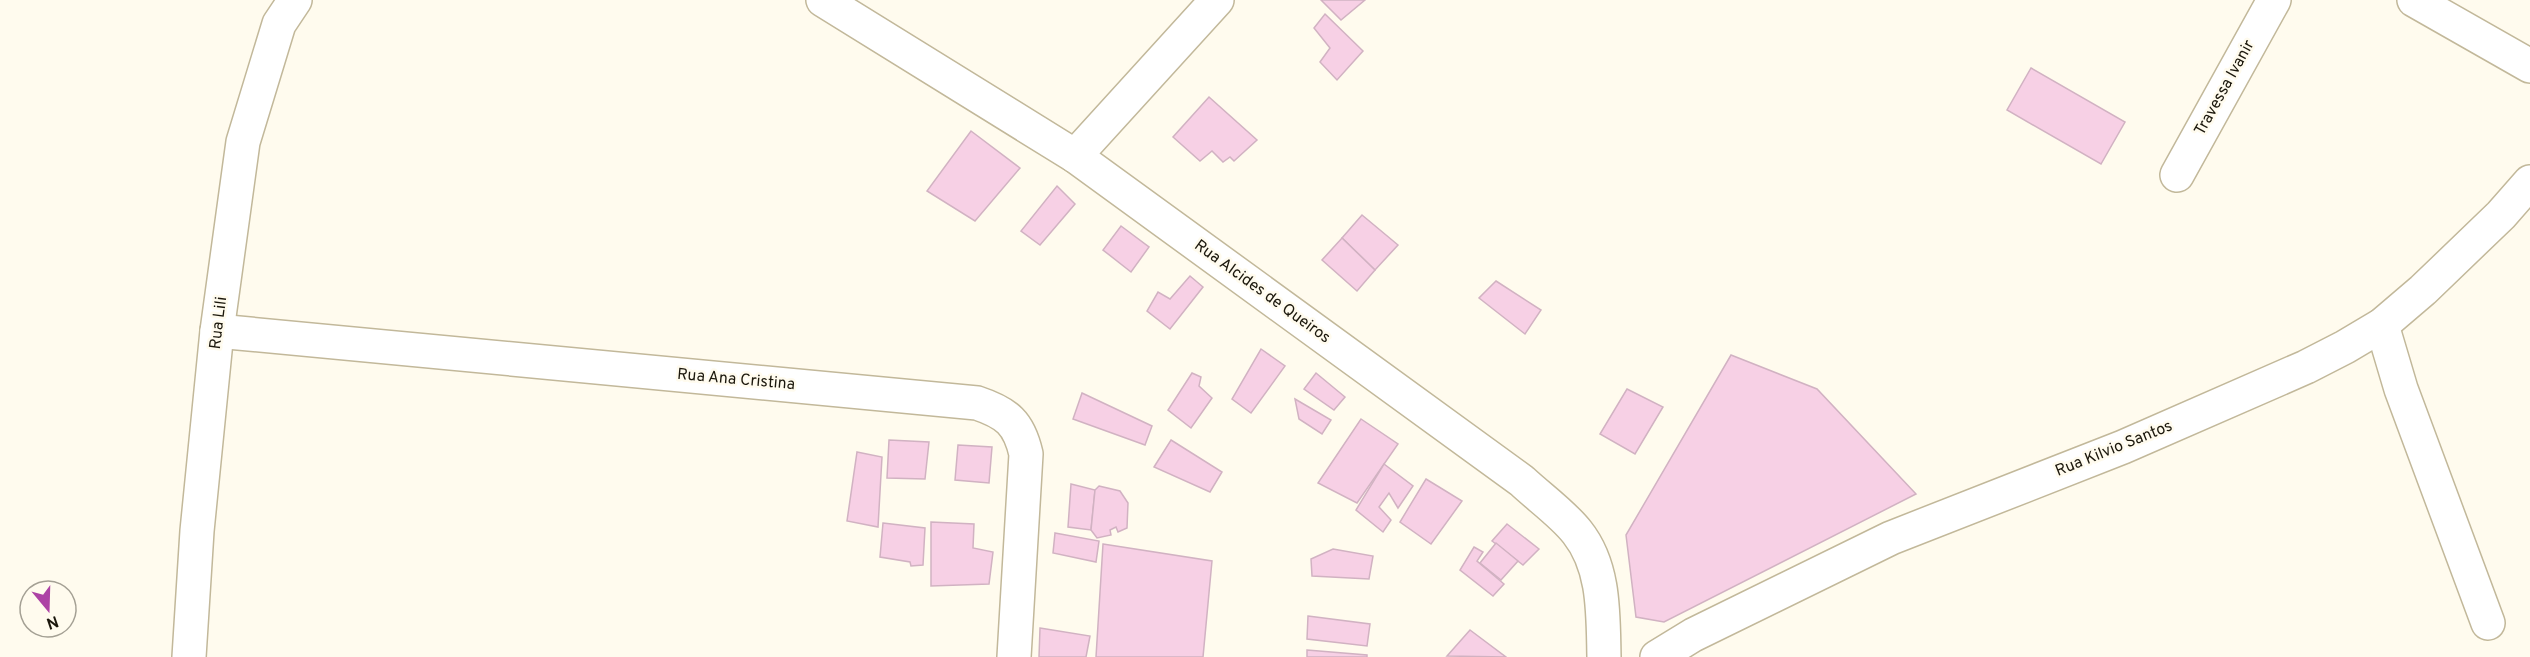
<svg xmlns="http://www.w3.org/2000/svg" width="2530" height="657" font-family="Overpass,sans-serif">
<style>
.building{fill:#f7d0e5;stroke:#d1b2c2;stroke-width:1.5}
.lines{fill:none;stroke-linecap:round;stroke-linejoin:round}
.minor-casing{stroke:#c2b89a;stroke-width:36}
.secondary-casing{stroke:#c2b89a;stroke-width:36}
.minor{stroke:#fff;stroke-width:33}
.secondary{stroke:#fff;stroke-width:33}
.labels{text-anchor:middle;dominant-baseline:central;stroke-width:5;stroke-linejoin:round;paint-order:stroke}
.street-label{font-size:16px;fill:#1b170c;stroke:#fffbee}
</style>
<rect width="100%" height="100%" fill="#fffbee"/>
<g class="building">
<polygon points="1321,0 1365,0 1341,20"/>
<polygon points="1325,14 1363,51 1337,80 1320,62 1330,48 1314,28"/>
<polygon points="2031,68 2125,122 2101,164 2007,110"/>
<polygon points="1209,97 1257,140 1234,161 1230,157 1223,162 1212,151 1200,161 1173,137"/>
<polygon points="971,131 1020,168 975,221 927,191"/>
<polygon points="1057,186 1075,204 1040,245 1021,231"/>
<polygon points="1362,215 1398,245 1375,270 1342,238"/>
<polygon points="1121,226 1149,247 1131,272 1103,250"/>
<polygon points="1342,238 1375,270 1357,291 1322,260"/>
<polygon points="1190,276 1203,287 1170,329 1147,311 1158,292 1170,299"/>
<polygon points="1496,281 1541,310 1525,334 1479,298"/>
<polygon points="1261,349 1285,366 1251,413 1232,399"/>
<polygon points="1731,355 1817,389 1916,494 1664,622 1636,617 1626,535"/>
<polygon points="1192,373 1201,377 1199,386 1212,398 1191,428 1168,410"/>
<polygon points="1316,373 1345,397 1334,410 1304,389"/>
<polygon points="1627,389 1663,407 1635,454 1600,434"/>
<polygon points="1082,393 1152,426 1145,445 1073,419"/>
<polygon points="1295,399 1331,420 1322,434 1299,419"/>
<polygon points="1361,419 1398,444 1357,503 1318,483"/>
<polygon points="889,440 929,442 925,479 887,478"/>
<polygon points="1171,440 1222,472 1210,492 1154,467"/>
<polygon points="958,445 992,447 989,483 955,480"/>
<polygon points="857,452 882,457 878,527 847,521"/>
<polygon points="1384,464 1413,486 1398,508 1389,493 1379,507 1391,520 1383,532 1356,510"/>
<polygon points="1426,479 1462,501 1431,544 1400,522"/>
<polygon points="1071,484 1095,490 1091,530 1068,527"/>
<polygon points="1099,486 1120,491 1128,503 1127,528 1118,532 1116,527 1110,530 1111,535 1097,538 1091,530 1095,490"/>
<polygon points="931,522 974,524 973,548 993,552 989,584 931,586"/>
<polygon points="883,523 925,528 923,565 911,566 910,562 880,557"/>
<polygon points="1507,524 1539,549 1523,565 1492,541"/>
<polygon points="1055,533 1099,541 1096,562 1053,553"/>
<polygon points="1496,543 1518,561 1501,580 1480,563"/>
<polygon points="1103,544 1212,561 1203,657 1096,657"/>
<polygon points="1474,547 1483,552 1477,561 1504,584 1493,596 1460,570"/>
<polygon points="1333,549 1373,556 1369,579 1312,576 1311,559"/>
<polygon points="1308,616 1370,624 1367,646 1307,639"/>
<polygon points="1040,628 1090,636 1086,657 1039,657"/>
<polygon points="1470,630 1506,657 1447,656"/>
<polygon points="1307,650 1367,655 1367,657 1307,657"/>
</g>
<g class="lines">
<defs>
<g id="minor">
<path d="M 823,0 L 1075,156 L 1522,481 C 1539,497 1563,514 1577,532 C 1605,567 1603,614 1604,657"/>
<polyline points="2414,0 2530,66"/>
<polyline points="1075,156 1217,0"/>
<polyline points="2177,175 2274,0"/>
<polyline points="2382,325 2401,389 2488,623"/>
<path d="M 217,331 L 977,403 C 1007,413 1019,423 1026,454 L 1014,657"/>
<polyline points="189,657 197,531 217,331 243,142 279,24 295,0"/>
</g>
<polyline id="secondary" points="1657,657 1693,635 1891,538 2123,447 2306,367 2345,347 2382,325 2423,290 2501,215 2530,182"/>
</defs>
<use href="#minor" class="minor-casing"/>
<use href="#secondary" class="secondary-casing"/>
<use href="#minor" class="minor"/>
<use href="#secondary" class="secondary"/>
</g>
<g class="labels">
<g class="street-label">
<text transform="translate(2225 88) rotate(-61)">Travessa Ivanir</text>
<text transform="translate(1262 292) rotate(36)">Rua Alcides de Queiros</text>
<text transform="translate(219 323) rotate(-83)">Rua Lili</text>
<text transform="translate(736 380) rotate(5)">Rua Ana Cristina</text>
<text transform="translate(2114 449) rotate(-22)">Rua Kilvio Santos</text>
</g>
</g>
<g transform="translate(48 609) rotate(161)"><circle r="28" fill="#fffbee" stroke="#a4a094" stroke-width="1.5"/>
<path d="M0-4.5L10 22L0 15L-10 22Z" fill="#ad43a5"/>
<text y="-9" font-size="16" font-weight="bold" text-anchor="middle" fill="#1b170c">N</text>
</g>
</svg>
